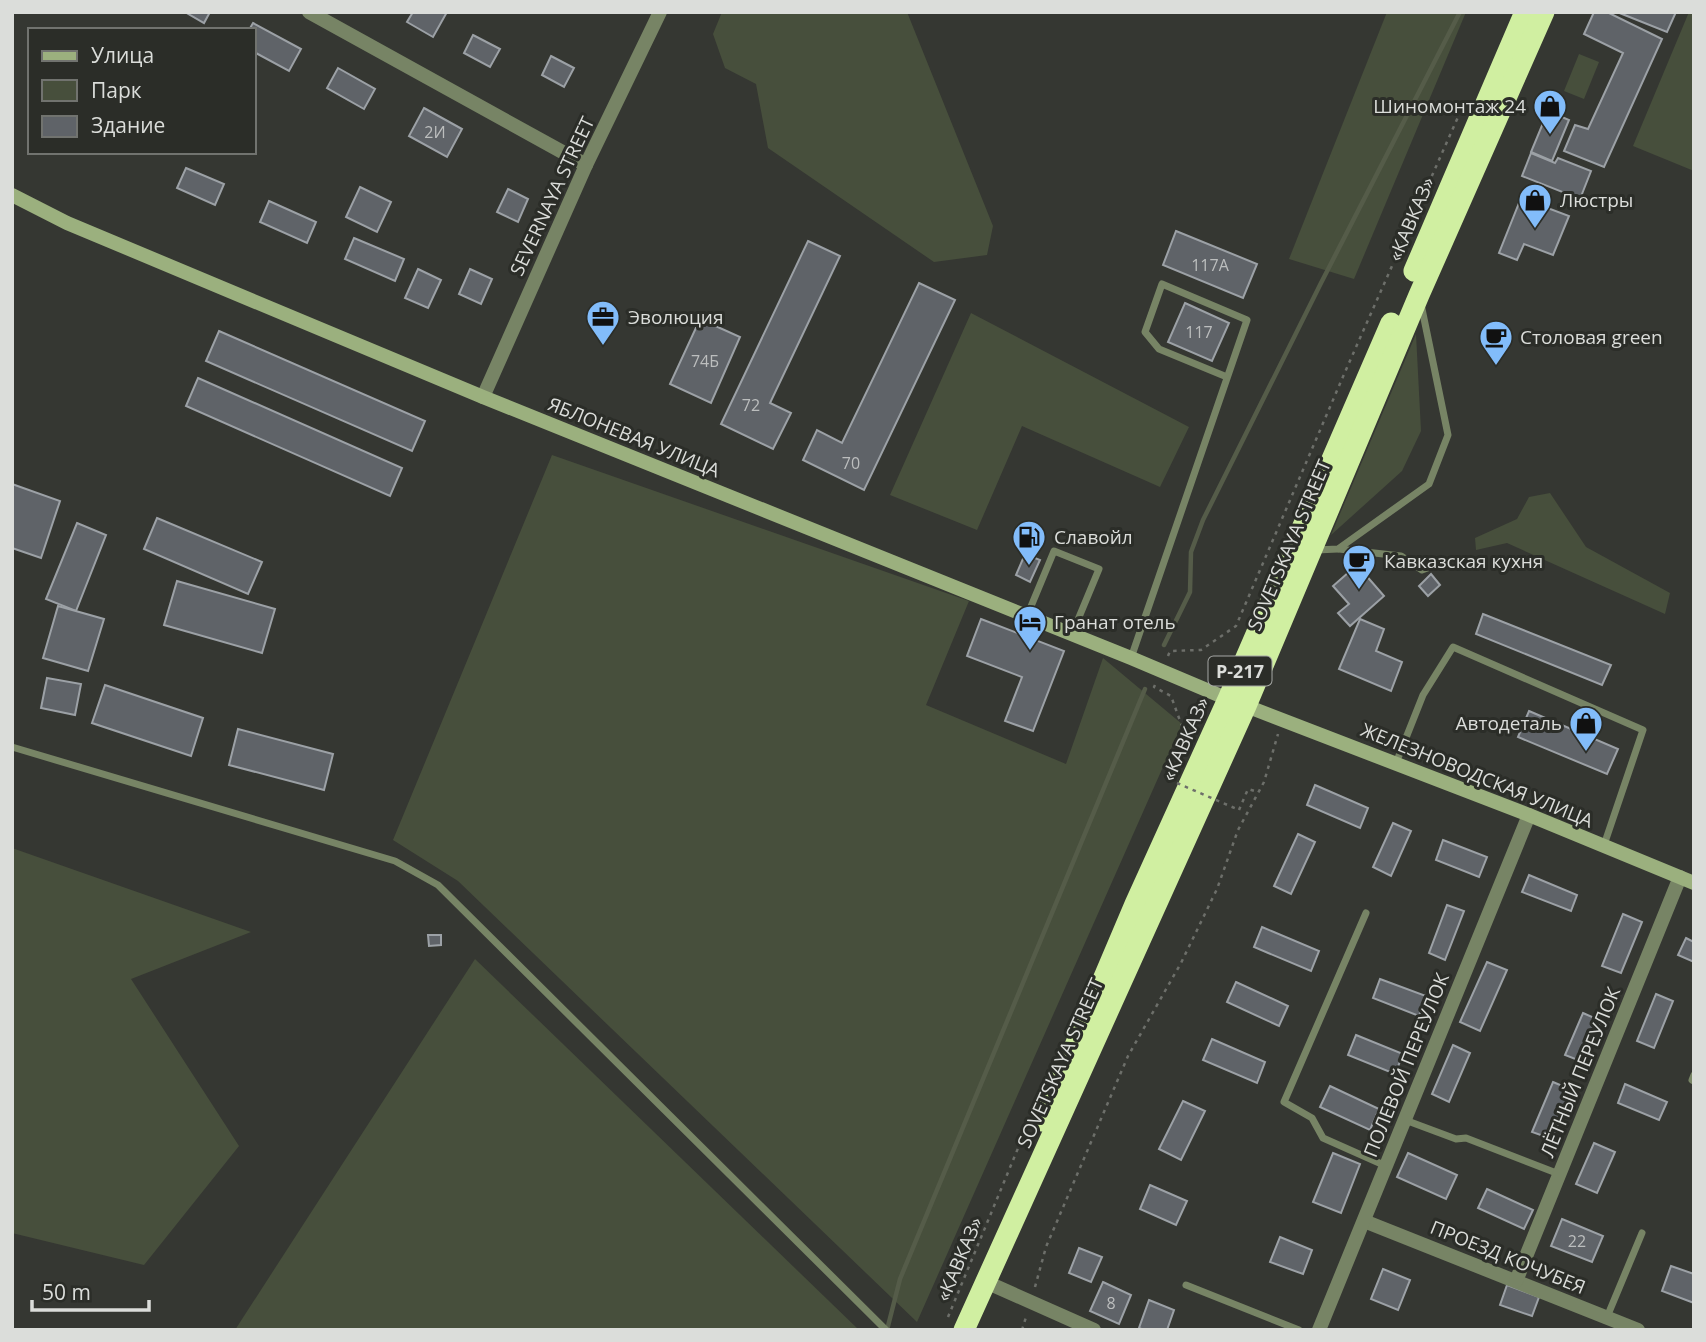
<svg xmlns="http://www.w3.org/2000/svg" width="1706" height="1342" font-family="'Open Sans',sans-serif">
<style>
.green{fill:#474f3c}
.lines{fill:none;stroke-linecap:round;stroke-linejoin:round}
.stream{stroke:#555c49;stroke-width:4.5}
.building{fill:#5f6368;stroke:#9ca1a6;stroke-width:2}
.path{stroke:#6d6f6a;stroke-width:2.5;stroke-dasharray:3.5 5;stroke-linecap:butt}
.lane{stroke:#778465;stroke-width:7}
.street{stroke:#778465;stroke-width:14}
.secondary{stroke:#9bb07e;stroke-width:14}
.highway{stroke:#d0efa1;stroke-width:21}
.path-bridge{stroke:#6d6f6a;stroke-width:2.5;stroke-dasharray:3.5 5;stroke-linecap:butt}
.labels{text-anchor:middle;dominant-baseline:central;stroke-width:6;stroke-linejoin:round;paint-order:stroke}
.number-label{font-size:16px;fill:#bcbebe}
.shield{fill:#2b2d28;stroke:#a6a8a5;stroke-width:2}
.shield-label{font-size:18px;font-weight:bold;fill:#dbddda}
.poi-label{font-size:19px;fill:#dbddda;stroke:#2b2d28;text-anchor:start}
.street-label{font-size:19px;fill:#dbddda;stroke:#2b2d28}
</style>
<rect width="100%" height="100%" fill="#353732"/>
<g class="green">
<polygon points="722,12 907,12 993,226 987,255 934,262 768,148 756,84 725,68 713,34"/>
<polygon points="1387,12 1466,12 1354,279 1289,259"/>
<polygon points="1689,12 1694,12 1694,171 1633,146"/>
<polygon points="1579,54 1599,62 1584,99 1564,91"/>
<polygon points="971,313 1189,427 1160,487 1022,426 977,530 890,495"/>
<polygon points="1416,334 1421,431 1402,471 1331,535"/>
<polygon points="552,455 969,601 926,705 1066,764 1103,658 1182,724 917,1322 458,881 393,840"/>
<polygon points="1550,493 1586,547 1670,593 1665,614 1507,543 1476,550 1475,538 1517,519 1529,497"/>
<polygon points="12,848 251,932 131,979 239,1146 144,1265 12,1233"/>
<polygon points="475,959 859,1330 235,1330"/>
</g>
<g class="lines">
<g class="stream">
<polyline points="1164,645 1190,592 1191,552 1203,520 1321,283 1460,12"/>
<polyline points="887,1330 900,1279 1145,689"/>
</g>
</g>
<g class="building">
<polygon points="185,12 210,12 204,23"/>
<polygon points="413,12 447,12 433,37 407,22"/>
<polygon points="1594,12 1607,12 1662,39 1604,167 1564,151 1575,125 1588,129 1623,53 1584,34"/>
<polygon points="1617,12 1676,12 1667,32"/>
<polygon points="253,23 301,49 289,71 254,52 254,30 249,30"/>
<polygon points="473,35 500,49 490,67 464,53"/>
<polygon points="551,56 574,68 564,87 542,75"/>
<polygon points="338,68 375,89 364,109 327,88"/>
<polygon points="424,108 462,129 447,157 409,136"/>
<polygon points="1548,111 1569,120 1552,161 1531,152"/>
<polygon points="1531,153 1555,163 1558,158 1591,171 1580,199 1522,176"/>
<polygon points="186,168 224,184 215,205 177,188"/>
<polygon points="360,187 391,202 377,232 346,217"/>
<polygon points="508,189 528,199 518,222 497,212"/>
<polygon points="1521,198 1569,216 1553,255 1524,244 1517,260 1499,253"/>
<polygon points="269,201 316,222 307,243 260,222"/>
<polygon points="1176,231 1257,264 1243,298 1163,265"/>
<polygon points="354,238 404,259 395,281 345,259"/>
<polygon points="808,241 840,256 770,403 791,413 773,449 721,424"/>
<polygon points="418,269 441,280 428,308 405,298"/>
<polygon points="470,269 492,279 481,304 459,294"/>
<polygon points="919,283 955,300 864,490 803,460 817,430 842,443"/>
<polygon points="1185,303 1229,323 1212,361 1168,342"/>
<polygon points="700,319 740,337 711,403 670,384"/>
<polygon points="219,331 425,421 412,451 206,361"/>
<polygon points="198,378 402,468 390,496 186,406"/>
<polygon points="12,484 60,501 41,558 12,548"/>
<polygon points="157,518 262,562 248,594 144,549"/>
<polygon points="77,523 106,535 76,611 46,599"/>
<polygon points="1025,554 1040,560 1030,582 1016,575"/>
<polygon points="1357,565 1384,596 1350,626 1338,613 1349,604 1333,586"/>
<polygon points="1431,574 1440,585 1428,596 1419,586"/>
<polygon points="177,581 275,609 262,653 164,625"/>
<polygon points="58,606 104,619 88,671 43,658"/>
<polygon points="1483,614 1611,665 1602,685 1476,634"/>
<polygon points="981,619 1064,651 1033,731 1005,721 1022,677 967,656"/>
<polygon points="1360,619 1384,629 1376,651 1402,662 1391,691 1339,669"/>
<polygon points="47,678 81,684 75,715 41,708"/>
<polygon points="105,685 203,718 191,756 92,723"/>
<polygon points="1529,711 1618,749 1607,774 1518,737"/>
<polygon points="238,729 333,754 324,790 229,765"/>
<polygon points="1315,785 1368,808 1360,828 1307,805"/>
<polygon points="1393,823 1411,831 1391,876 1373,867"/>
<polygon points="1298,834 1315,842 1291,894 1274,886"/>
<polygon points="1443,840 1487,857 1479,877 1436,860"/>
<polygon points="1529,875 1577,895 1571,911 1522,892"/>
<polygon points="1447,905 1464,911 1445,960 1429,953"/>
<polygon points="1623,914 1642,922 1621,973 1602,966"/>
<polygon points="1262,927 1319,951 1311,971 1254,947"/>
<polygon points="428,935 441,935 441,945 429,946"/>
<polygon points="1686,938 1694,942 1694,962 1678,955"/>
<polygon points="1487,962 1507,970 1480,1031 1460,1022"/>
<polygon points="1380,979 1426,996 1419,1016 1373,998"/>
<polygon points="1236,982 1288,1006 1279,1026 1227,1002"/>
<polygon points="1656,994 1673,1001 1654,1048 1637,1041"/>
<polygon points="1583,1013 1601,1021 1583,1062 1565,1055"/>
<polygon points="1356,1035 1403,1054 1395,1074 1348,1055"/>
<polygon points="1212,1039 1265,1062 1257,1083 1203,1060"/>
<polygon points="1453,1045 1470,1053 1449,1102 1432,1094"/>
<polygon points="1553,1082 1572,1090 1552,1139 1532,1132"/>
<polygon points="1625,1084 1667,1102 1659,1120 1618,1103"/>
<polygon points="1330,1086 1379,1109 1370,1130 1320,1107"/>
<polygon points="1183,1101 1205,1111 1181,1160 1159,1149"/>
<polygon points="1594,1143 1615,1152 1597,1193 1576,1184"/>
<polygon points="1333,1153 1360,1164 1341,1213 1313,1202"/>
<polygon points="1408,1153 1457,1175 1446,1199 1397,1177"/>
<polygon points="1150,1185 1187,1201 1176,1225 1140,1209"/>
<polygon points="1487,1189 1533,1210 1524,1229 1478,1208"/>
<polygon points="1562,1219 1603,1236 1592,1262 1551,1246"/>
<polygon points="1280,1237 1312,1250 1303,1274 1270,1262"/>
<polygon points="1079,1248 1102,1257 1091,1282 1069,1273"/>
<polygon points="1671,1266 1694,1274 1694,1303 1662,1291"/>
<polygon points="1383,1269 1410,1280 1398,1310 1371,1299"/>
<polygon points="1103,1282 1131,1295 1119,1324 1090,1311"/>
<polygon points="1507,1285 1539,1297 1532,1316 1500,1305"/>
<polygon points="1149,1300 1174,1310 1167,1330 1144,1330 1139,1328"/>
</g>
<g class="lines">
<g class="path">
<polyline points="1168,656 1170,651 1201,650 1236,626 1345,372 1466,99"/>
<polyline points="1155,685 1154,687 1171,696 1187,740 1177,764"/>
<polyline points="1239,810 1248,789 1258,792"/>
<polyline points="1035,1287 1046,1247 1128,1056 1181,963 1217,889 1238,830 1264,782 1278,734"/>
<polyline points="948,1317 1026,1129"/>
<polyline points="1022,1330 1026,1317"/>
</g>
<g class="lane">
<polyline points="1339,549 1401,556 1422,570 1441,563"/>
<polyline points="1316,550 1338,549 1429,484 1448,435 1421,304"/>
<polyline points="1027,616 1054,551 1099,569 1072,634"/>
<polyline points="1131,658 1247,320 1162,284 1145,332 1159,349 1227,377"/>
<polyline points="12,747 395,861 438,885 886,1330"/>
<polyline points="1396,763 1423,695 1453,647 1643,730 1604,845"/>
<polyline points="1366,913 1284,1102 1312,1118 1323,1138 1386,1166"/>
<polyline points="1694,1075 1692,1080 1694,1081"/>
<polyline points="1405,1120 1456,1139 1466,1138 1559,1174"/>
<polyline points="1186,1285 1299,1330"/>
<polyline points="1607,1317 1642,1233"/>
</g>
<g class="street">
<polyline points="309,12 586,165"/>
<polyline points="483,397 586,165 660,12"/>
<polyline points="1364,1221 1638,1330"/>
<polyline points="1516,1281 1680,877"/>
<polyline points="986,1282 1094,1330"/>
<polyline points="1319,1330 1529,815"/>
</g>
<polyline class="secondary" points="12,195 67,223 483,397 1131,658 1228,699 1529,815 1694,883"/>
<g class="highway">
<polyline points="1414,271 1525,12"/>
<polyline points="1043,1121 1135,904 1228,699 1391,323"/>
<polyline points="964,1330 1246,706 1419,295 1544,12"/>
</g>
<polyline class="path-bridge" points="1177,783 1239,810"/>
</g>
<defs>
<symbol id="shop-pin" viewBox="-11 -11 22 30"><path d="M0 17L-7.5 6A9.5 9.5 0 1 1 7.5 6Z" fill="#82bcfa" stroke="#2b2d28"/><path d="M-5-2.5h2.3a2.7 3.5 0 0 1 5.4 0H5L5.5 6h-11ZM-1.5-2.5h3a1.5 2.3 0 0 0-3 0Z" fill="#111"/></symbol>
<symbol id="office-pin" viewBox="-11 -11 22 30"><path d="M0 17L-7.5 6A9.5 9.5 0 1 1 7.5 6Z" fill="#82bcfa" stroke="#2b2d28"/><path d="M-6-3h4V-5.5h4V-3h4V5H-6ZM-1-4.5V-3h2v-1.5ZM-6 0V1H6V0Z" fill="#111"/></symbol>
<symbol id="cafe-pin" viewBox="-11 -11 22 30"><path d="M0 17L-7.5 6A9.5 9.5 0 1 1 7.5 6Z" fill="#82bcfa" stroke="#2b2d28"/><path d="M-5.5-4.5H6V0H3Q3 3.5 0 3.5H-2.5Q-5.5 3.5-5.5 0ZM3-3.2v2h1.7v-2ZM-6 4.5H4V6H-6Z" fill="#111"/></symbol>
<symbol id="fuel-pin" viewBox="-11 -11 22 30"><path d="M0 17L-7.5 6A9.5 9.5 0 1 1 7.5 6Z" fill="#82bcfa" stroke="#2b2d28"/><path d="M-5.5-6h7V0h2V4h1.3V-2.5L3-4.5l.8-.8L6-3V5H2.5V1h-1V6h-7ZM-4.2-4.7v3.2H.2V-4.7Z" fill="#111"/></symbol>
<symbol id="hotel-pin" viewBox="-11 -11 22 30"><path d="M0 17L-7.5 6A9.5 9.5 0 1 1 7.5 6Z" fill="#82bcfa" stroke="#2b2d28"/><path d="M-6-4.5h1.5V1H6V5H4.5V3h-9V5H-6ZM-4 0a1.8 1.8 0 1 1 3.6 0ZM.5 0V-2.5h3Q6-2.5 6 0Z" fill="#111"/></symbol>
</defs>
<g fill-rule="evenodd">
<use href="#shop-pin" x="1531" y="87" width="38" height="52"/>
<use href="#shop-pin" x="1516" y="181" width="38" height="52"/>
<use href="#office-pin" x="584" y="298" width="38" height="52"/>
<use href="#cafe-pin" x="1477" y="318" width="38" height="52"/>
<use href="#fuel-pin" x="1010" y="518" width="38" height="52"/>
<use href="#cafe-pin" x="1340" y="542" width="38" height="52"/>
<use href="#hotel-pin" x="1011" y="603" width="38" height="52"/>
<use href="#shop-pin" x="1567" y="704" width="38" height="52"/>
</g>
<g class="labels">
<g class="number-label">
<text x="435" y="132">2И</text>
<text x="1210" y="265">117А</text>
<text x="1199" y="332">117</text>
<text x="705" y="361">74Б</text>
<text x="751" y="405">72</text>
<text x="851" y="463">70</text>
<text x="1577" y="1241">22</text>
<text x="1111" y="1303">8</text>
</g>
<rect class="shield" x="1208.5" y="656.5" width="63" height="29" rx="5"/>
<g class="shield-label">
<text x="1240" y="671">Р-217</text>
</g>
<g class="poi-label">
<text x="1526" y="106" text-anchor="end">Шиномонтаж 24</text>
<text x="1560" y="200">Люстры</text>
<text x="628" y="317">Эволюция</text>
<text x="1520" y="337">Столовая green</text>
<text x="1054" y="537">Славойл</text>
<text x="1384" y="561">Кавказская кухня</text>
<text x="1054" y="622">Гранат отель</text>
<text x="1562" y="723" text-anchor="end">Автодеталь</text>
</g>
<g class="street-label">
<text transform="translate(552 196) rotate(-65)">SEVERNAYA STREET</text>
<text transform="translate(1411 219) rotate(-67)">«КАВКАЗ»</text>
<text transform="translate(634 437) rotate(22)">ЯБЛОНЕВАЯ УЛИЦА</text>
<text transform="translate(1289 545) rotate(-67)">SOVETSKAYA STREET</text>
<text transform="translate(1185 739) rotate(-66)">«КАВКАЗ»</text>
<text transform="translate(1477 775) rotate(22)">ЖЕЛЕЗНОВОДСКАЯ УЛИЦА</text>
<text transform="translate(1060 1063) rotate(-66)">SOVETSKAYA STREET</text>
<text transform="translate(1406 1065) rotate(-68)">ПОЛЕВОЙ ПЕРЕУЛОК</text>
<text transform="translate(1580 1072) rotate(-68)">ЛЁТНЫЙ ПЕРЕУЛОК</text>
<text transform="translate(1508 1257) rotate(22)">ПРОЕЗД КОЧУБЕЯ</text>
<text transform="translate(959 1259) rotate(-67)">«КАВКАЗ»</text>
</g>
</g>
<rect width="1706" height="1342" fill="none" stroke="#dbddda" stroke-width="28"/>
<rect x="28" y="28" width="228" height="126" fill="#2b2d28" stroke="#71736f" stroke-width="2"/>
<rect x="42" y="51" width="35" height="10" fill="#9bb07e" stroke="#71736f" stroke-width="2"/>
<text x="91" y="63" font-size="21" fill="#dbddda">Улица</text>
<rect x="42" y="80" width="35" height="21" fill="#474f3c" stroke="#71736f" stroke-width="2"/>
<text x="91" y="98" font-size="21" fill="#dbddda">Парк</text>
<rect x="42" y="116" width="35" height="21" fill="#5f6368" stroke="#71736f" stroke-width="2"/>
<text x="91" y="133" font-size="21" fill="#dbddda">Здание</text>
<path d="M32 1300v10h117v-10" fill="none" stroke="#dbddda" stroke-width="3.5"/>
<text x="42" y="1300" font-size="21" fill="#dbddda" stroke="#2b2d28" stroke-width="5" paint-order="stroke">50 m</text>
</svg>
